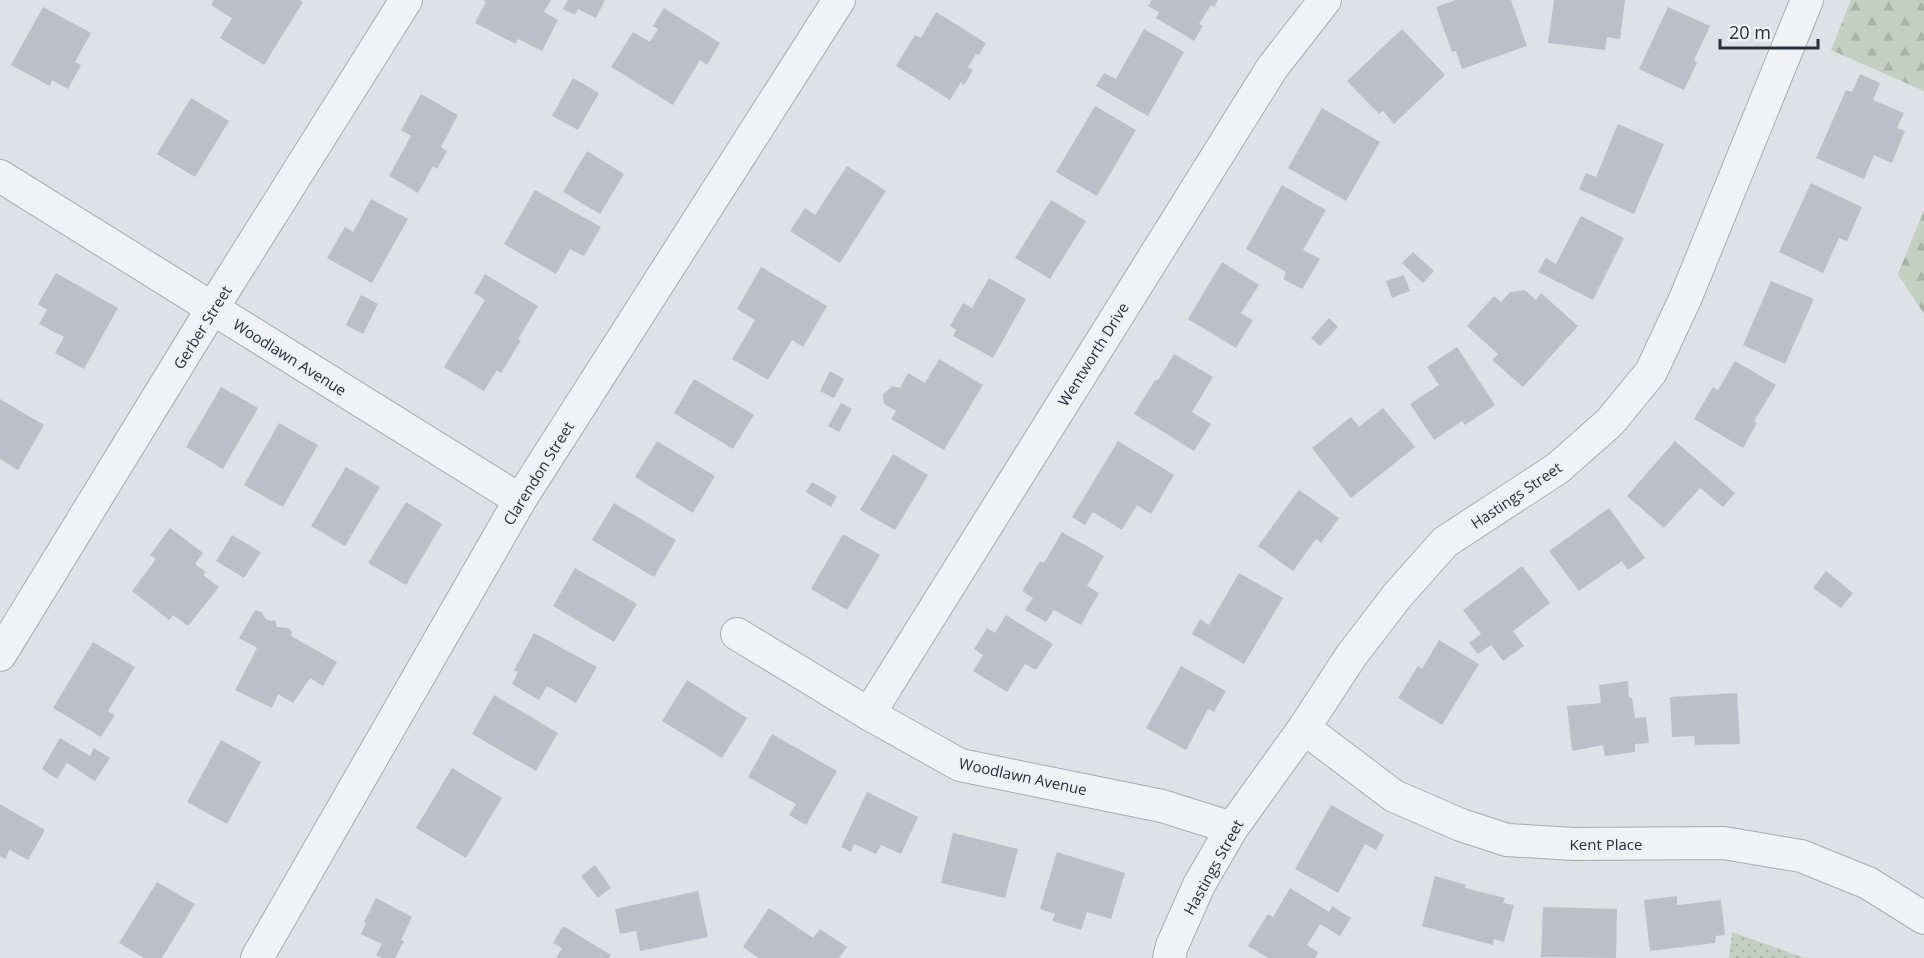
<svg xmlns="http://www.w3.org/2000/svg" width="1924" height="958" font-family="'Open Sans',sans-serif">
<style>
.grass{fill:url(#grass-dots)}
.forest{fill:url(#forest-firs)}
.building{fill:#bcbfc8}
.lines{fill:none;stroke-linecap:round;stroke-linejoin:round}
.minor-casing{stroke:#a8abb3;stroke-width:34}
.minor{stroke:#f1f2f5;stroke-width:32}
.labels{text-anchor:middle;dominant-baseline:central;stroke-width:5;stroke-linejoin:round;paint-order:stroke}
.street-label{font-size:15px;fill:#292e3b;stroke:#edf0f4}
</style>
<defs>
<pattern id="grass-dots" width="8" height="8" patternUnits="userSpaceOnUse" patternTransform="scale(1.5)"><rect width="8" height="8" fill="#c3cfc0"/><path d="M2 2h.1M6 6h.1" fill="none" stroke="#a8b2a6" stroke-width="1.8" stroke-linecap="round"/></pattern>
<pattern id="forest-firs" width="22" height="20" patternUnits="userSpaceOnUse" patternTransform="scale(1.5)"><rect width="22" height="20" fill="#c3cfc0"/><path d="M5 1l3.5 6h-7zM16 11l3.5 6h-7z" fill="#a8b2a6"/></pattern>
</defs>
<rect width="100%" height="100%" fill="#dee1e6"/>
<polygon class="grass" points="1732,932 1805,958 1729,958"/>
<g class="forest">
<polygon points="1851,0 1924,0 1924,91 1831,50"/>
<polygon points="1924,210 1924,314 1898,274"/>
</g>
<g class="building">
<polygon points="214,0 300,0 303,2 264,65 220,38 232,18 211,5"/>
<polygon points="483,0 551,0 544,12 558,20 542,51 518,39 516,44 475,23 486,2"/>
<polygon points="568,0 605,0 596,18 578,9 575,15 563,9"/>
<polygon points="1152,0 1218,0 1214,7 1211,5 1199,24 1203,26 1194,41 1156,18 1159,12 1148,6"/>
<polygon points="1456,0 1511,0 1527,46 1462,69 1456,51 1452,52 1436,7"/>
<polygon points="1554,0 1625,0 1620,39 1607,37 1605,50 1548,43"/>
<polygon points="43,7 91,33 75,62 81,65 68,89 52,80 50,86 11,65"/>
<polygon points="1668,7 1710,26 1694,60 1697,63 1684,90 1639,69"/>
<polygon points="664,8 720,43 707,65 700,60 673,105 611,67 633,32 650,42 658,29 653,26"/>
<polygon points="936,12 986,43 979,55 976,54 968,67 973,70 964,85 961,82 950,100 896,66 915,35 921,38"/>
<polygon points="1144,29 1184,52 1148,116 1096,86 1104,73 1116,79"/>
<polygon points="1402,29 1445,75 1394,124 1383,111 1379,114 1347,81"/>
<polygon points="1860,74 1880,83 1873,100 1904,113 1897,128 1905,131 1892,163 1874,155 1864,179 1816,158 1846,90 1852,92"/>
<polygon points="573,78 599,93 578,130 552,116"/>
<polygon points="421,94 458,115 441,147 447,151 437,169 433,166 418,193 389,176 411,136 401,130"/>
<polygon points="191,98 229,121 195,177 157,154"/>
<polygon points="1095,106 1136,130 1097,196 1056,172"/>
<polygon points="1322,108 1380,142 1346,201 1288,168"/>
<polygon points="1618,124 1664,144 1634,214 1579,189 1586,173 1596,177"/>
<polygon points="587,151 624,174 600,214 563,192"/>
<polygon points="847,166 886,191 840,263 790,231 805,208 815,215"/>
<polygon points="1811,183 1862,207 1847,241 1839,238 1823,273 1779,252"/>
<polygon points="1282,185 1326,210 1303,250 1320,259 1302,289 1283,279 1286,272 1246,249"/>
<polygon points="535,190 601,227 584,256 570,249 556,274 504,244"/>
<polygon points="371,199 408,219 372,283 327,258 345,227 353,232"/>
<polygon points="1051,200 1086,221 1050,279 1015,258"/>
<polygon points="1581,216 1624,238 1593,300 1538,272 1546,258 1556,264"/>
<polygon points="1413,252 1434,271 1423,283 1402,263"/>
<polygon points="1222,262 1259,285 1241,313 1253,320 1236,348 1188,319"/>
<polygon points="761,267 827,306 803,347 792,340 768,380 732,359 755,320 737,309"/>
<polygon points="56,273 118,308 84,369 55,353 64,337 39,324 47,310 38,304"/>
<polygon points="485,274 538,306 518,339 521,340 501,373 497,370 484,391 444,367 485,300 474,293"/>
<polygon points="1404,275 1410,291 1392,298 1386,281"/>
<polygon points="989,278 1026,299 993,358 953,336 956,330 950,326 963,303 972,308"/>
<polygon points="1771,281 1814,299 1785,364 1743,345"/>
<polygon points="1525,290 1536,300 1541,293 1578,326 1523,387 1492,360 1498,354 1467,326 1494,296 1501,302 1510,292"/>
<polygon points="361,295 378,304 363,334 346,325"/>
<polygon points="1329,318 1338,327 1320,346 1311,338"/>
<polygon points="1457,347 1495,405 1465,425 1462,421 1434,440 1410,404 1439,385 1427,367"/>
<polygon points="1174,354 1213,377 1192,412 1211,424 1194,451 1134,414 1155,380 1158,380"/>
<polygon points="939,359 983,385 944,450 891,419 896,411 884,404 883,395 892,386 900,388 908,373 925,383"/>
<polygon points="1735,361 1776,385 1754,421 1757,423 1743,448 1694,419 1713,387 1718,390"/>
<polygon points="830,371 844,379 834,398 820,391"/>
<polygon points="694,379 754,415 733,449 674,413"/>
<polygon points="221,387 258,408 223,469 186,447"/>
<polygon points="0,399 44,425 18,470 0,459"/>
<polygon points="841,403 852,409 839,432 828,426"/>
<polygon points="1383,408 1415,447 1351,498 1312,448 1351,417 1359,427"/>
<polygon points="279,423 318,445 283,507 244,485"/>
<polygon points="657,441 715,476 693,513 635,477"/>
<polygon points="1118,441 1174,475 1151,514 1137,505 1122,530 1093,512 1085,525 1072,517"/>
<polygon points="1675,441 1735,493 1723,507 1700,488 1664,528 1627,496"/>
<polygon points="893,454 928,475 895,530 860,510"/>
<polygon points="346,467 380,487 345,546 311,526"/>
<polygon points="812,482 837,496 831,507 806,492"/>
<polygon points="1299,490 1339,518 1321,543 1316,539 1293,571 1258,546"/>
<polygon points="406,502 442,524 406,585 368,563"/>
<polygon points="614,503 676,540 654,577 592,540"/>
<polygon points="1609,508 1645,558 1628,570 1622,561 1579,591 1549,551"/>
<polygon points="170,528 203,553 195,564 206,572 203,575 219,587 188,626 173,615 169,620 132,591 156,559 150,555"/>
<polygon points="1062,532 1104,556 1087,586 1099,593 1081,625 1054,610 1046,622 1025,610 1033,598 1022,591 1040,561 1044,563"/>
<polygon points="843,534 880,555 847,610 811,589"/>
<polygon points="232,535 261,552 244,578 216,561"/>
<polygon points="1522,566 1550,603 1513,631 1524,646 1503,661 1491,645 1478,654 1469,643 1481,634 1463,610"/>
<polygon points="575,568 637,604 614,642 553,606"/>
<polygon points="1826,571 1853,593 1841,608 1813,588"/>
<polygon points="1239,573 1283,598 1244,664 1192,634 1200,619 1209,625"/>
<polygon points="255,610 261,612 266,619 271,621 275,620 277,627 288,628 292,632 291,636 337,662 323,686 310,678 293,703 278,694 272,708 235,690 257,648 239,638"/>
<polygon points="1006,615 1053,644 1036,670 1025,664 1007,692 973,671 983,655 974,649 987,628 995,633"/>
<polygon points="534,633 597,667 576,703 547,686 539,700 512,684 518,672 514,670"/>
<polygon points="1439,640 1479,664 1442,725 1398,698 1418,666 1422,669"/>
<polygon points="93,642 135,667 108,711 115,715 101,737 53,708"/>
<polygon points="1181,666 1226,691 1214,712 1208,709 1186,750 1146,728"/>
<polygon points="687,680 747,718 722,758 662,721"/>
<polygon points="1628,681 1629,698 1632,698 1635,718 1646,717 1649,743 1635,744 1635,752 1605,756 1603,745 1572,751 1567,706 1601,703 1599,685"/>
<polygon points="1737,693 1740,744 1695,745 1694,736 1672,737 1670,697"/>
<polygon points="494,695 558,733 536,771 472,734"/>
<polygon points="772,734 837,771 806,825 789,815 796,804 748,777"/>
<polygon points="60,738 90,756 94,748 110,758 95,781 67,763 57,779 42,769"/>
<polygon points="221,740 261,762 227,824 187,802"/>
<polygon points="452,768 502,798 466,858 416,828"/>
<polygon points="867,792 918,817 901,854 881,845 876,854 854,844 851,852 841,847"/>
<polygon points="0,804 45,830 28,860 10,850 5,859 0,856"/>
<polygon points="1331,805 1384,835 1376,850 1365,844 1338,893 1295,869"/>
<polygon points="953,833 1018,849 1005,898 941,883"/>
<polygon points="1057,852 1125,873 1111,919 1087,912 1081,930 1052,921 1055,914 1040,909"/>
<polygon points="595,865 611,888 598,898 581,876"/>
<polygon points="1435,876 1466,885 1465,888 1505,898 1503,903 1514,905 1504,942 1494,939 1493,945 1422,926"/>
<polygon points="157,882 195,904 162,958 144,958 119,943"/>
<polygon points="1290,888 1329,912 1332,906 1351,918 1340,936 1320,924 1307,945 1318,952 1315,958 1268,958 1248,946 1268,914 1273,917"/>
<polygon points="698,891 708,937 640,951 636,931 620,934 615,909"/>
<polygon points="1677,896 1677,905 1721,900 1725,935 1716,936 1715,943 1650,951 1644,900"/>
<polygon points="376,898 412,917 401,940 404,941 395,958 382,958 376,955 382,944 361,934 366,923 364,922"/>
<polygon points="1543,907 1617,909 1616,958 1541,957"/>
<polygon points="769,908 813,938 820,929 847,947 839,958 758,958 743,947"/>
<polygon points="563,926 611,955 609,958 556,958 562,948 553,943"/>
</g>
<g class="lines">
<defs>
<g id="minor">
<polyline points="0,176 520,500"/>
<polyline points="737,634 869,714 960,765 1162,806 1232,828"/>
<polyline points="0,655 212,309 406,0"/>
<polyline points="869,714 1272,68 1325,0"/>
<polyline points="1304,728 1394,796 1461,825 1507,840 1574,844 1724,843 1801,856 1868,883 1924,918"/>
<polyline points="257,958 520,500 839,0"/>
<polyline points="1169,958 1172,946 1199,885 1232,828 1304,728 1351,656 1397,596 1445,542 1558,468 1610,422 1651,372 1686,297 1807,0"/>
</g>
</defs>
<use href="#minor" class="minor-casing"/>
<use href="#minor" class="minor"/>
</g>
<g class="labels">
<g class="street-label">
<text transform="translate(202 327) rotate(-58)">Gerber Street</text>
<text transform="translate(1093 354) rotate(-58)">Wentworth Drive</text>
<text transform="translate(290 357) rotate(32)">Woodlawn Avenue</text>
<text transform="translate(538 473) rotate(-58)">Clarendon Street</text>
<text transform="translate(1516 495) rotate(-34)">Hastings Street</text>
<text transform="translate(1023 776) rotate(12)">Woodlawn Avenue</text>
<text x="1606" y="844">Kent Place</text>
<text transform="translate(1213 867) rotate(-61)">Hastings Street</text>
</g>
</g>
<path d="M1720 39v9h98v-9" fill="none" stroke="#292e3b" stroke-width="3"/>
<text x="1729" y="39" font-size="18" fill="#292e3b" stroke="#edf0f4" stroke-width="4.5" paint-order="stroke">20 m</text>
</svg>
